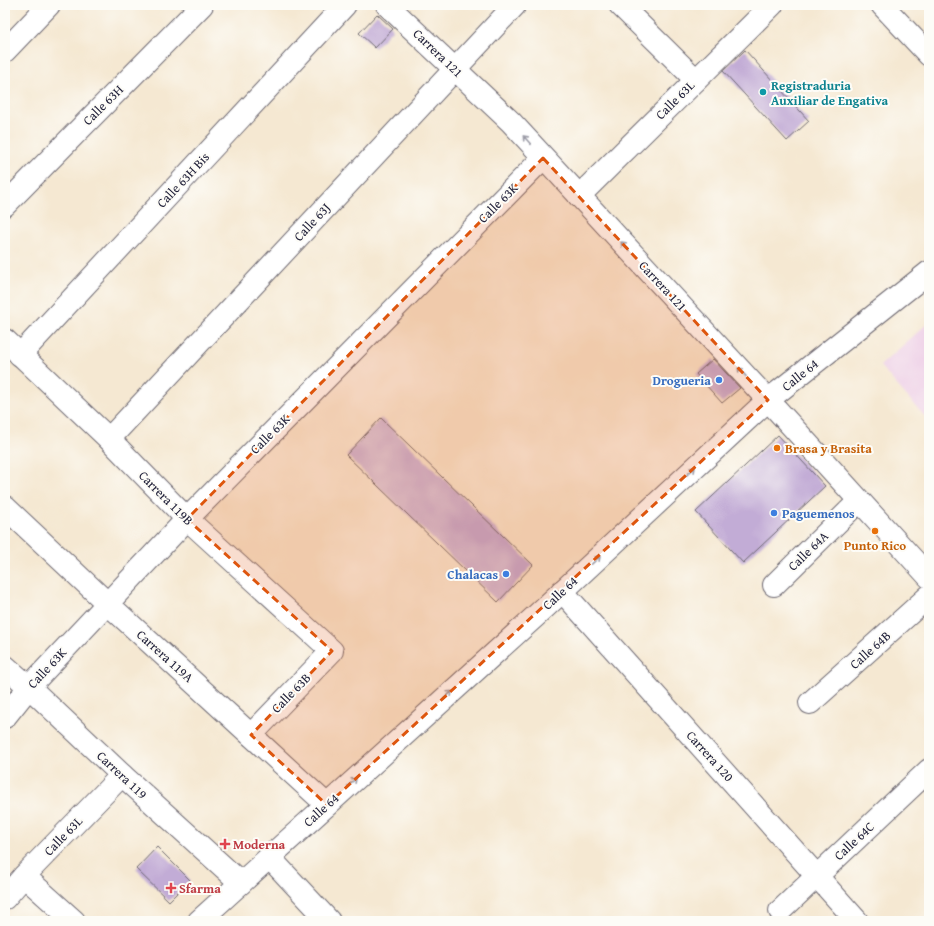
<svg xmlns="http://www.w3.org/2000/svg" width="934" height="926" font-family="'Gentium Book Plus',serif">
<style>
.built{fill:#eed0e7}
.building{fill:#c2acd6}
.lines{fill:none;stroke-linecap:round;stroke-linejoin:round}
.minor-casing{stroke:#6c6770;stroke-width:24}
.minor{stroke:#fff;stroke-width:22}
.oneway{stroke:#9c9ca7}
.marked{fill:#de560e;fill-opacity:0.2;stroke:#de560e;stroke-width:3;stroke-dasharray:8 5;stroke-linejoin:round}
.culture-dot{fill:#0f9aa8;stroke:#fdfcf7;stroke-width:1.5}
.shop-dot{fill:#3f7fe0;stroke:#fdfcf7;stroke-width:1.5}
.food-dot{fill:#e8710a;stroke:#fdfcf7;stroke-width:1.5}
.health-dot{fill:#e0444e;stroke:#fdfcf7;stroke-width:1.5}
.labels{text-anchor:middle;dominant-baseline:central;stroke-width:4;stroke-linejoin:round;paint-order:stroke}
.street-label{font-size:13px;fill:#22223b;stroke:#fdfcf7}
.culture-label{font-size:13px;font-weight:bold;fill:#0d838f;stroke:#fdfcf7;text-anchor:start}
.shop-label{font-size:13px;font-weight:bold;fill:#366cbe;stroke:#fdfcf7;text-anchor:end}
.food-label{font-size:13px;font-weight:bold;fill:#c56008;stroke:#fdfcf7;text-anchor:start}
.health-label{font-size:13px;font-weight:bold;fill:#be3a42;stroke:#fdfcf7;text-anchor:start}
</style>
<rect width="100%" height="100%" fill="#fdfcf7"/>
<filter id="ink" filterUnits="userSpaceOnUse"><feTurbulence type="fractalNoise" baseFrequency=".025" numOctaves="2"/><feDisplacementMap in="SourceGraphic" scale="8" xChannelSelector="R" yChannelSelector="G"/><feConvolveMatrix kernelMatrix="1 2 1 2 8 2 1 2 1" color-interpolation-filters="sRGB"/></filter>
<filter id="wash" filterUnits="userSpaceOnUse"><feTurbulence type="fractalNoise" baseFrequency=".012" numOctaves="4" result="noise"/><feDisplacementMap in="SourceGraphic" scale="16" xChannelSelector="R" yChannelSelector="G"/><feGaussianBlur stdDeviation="0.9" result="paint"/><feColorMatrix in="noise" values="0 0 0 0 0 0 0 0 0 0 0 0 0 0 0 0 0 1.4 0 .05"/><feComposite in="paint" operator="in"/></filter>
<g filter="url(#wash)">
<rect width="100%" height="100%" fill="#f5e8d2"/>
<polygon class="built" points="929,322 929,421 880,366"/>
<g id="blocks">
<g class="building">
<polygon points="377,14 393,29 375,48 359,33"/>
<polygon points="745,50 809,121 787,141 723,71"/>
<polygon points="713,359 740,388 722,403 696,374"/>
<polygon points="381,418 533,565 498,602 346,455"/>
<polygon points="778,435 825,486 743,563 696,512"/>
<polygon points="157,847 190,880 169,901 136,869"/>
</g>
</g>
</g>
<g filter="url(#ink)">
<use href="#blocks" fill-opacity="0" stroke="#6c6770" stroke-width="1"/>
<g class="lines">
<defs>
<g id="minor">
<polyline points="387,5 511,122 768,400 929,577"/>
<polyline points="620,5 696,80"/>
<polyline points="882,5 929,55"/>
<polyline points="5,51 49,5"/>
<polyline points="579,196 772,5"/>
<polyline points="5,205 202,5"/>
<polyline points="5,340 109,439 187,519 332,651 251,735"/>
<polyline points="20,355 345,5"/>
<polyline points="109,439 515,5"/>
<polyline points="5,507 107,603 327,805"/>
<polyline points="774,585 859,501"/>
<polyline points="562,591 857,921"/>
<polyline points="5,666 29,687 122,775 241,883"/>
<polyline points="810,703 929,596"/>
<polyline points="5,717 29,687 187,519 543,158"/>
<polyline points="269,857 329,921"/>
<polyline points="24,876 74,921"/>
<polyline points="5,898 24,876 122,775"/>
<polyline points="780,911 929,770"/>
<polyline points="199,921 539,613 768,400 929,272"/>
</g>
</defs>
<use href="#minor" class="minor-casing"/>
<use href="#minor" class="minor"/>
</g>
<defs><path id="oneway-shaft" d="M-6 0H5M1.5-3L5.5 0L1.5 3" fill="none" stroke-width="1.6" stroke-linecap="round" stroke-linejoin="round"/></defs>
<g class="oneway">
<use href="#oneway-shaft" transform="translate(527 140) rotate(-132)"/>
<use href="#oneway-shaft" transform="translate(625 246) rotate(-133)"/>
<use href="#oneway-shaft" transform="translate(742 372) rotate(-133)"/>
<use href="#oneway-shaft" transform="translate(691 471) rotate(-43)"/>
<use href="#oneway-shaft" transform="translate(596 560) rotate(-43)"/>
<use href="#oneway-shaft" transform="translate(448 695) rotate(-42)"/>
<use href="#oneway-shaft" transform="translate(352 782) rotate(-42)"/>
</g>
</g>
<path class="marked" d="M 543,158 L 768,400 L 327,805 L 251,735 L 332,651 L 187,519 Z"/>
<circle class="culture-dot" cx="763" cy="92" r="4"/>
<g class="shop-dot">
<circle cx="719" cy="380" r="4"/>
<circle cx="774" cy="513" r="4"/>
<circle cx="506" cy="574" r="4"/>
</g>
<g class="food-dot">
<circle cx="777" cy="448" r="4"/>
<circle cx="875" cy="531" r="4"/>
</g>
<g class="health-dot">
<path d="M223 838h4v4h4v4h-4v4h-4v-4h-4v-4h4z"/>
<path d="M169 882h4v4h4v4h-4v4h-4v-4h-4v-4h4z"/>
</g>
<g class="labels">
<g class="street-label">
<text transform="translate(438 53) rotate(44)">Carrera 121</text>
<text transform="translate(675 100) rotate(-45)">Calle 63L</text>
<text transform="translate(103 105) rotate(-45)">Calle 63H</text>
<text transform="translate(183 180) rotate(-47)">Calle 63H Bis</text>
<text transform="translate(498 203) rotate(-45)">Calle 63K</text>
<text transform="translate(312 222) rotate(-47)">Calle 63J</text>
<text transform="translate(663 286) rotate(47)">Carrera 121</text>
<text transform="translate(800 375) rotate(-39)">Calle 64</text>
<text transform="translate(270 434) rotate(-45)">Calle 63K</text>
<text transform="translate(166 498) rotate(45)">Carrera 119B</text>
<text transform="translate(808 551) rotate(-44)">Calle 64A</text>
<text transform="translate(560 593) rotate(-43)">Calle 64</text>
<text transform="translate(870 650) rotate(-42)">Calle 64B</text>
<text transform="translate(165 656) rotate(42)">Carrera 119A</text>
<text transform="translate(47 668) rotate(-47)">Calle 63K</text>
<text transform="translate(291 693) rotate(-46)">Calle 63B</text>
<text transform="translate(710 756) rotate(48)">Carrera 120</text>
<text transform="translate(122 775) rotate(43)">Carrera 119</text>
<text transform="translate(321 810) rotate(-42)">Calle 64</text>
<text transform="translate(63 836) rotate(-46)">Calle 63L</text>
<text transform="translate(854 841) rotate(-43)">Calle 64C</text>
</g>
<g class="culture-label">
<text x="771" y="85">Registraduria<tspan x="771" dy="15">Auxiliar de Engativa</tspan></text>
</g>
<g class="shop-label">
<text x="711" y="380">Drogueria</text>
<text x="782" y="513" text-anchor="start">Paguemenos</text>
<text x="498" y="574">Chalacas</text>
</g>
<g class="food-label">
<text x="785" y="448">Brasa y Brasita</text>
<text x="875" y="545" text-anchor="middle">Punto Rico</text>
</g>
<g class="health-label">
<text x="233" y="844">Moderna</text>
<text x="179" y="888">Sfarma</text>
</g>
</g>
<rect width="934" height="926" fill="none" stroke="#fdfcf7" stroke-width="20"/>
</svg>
